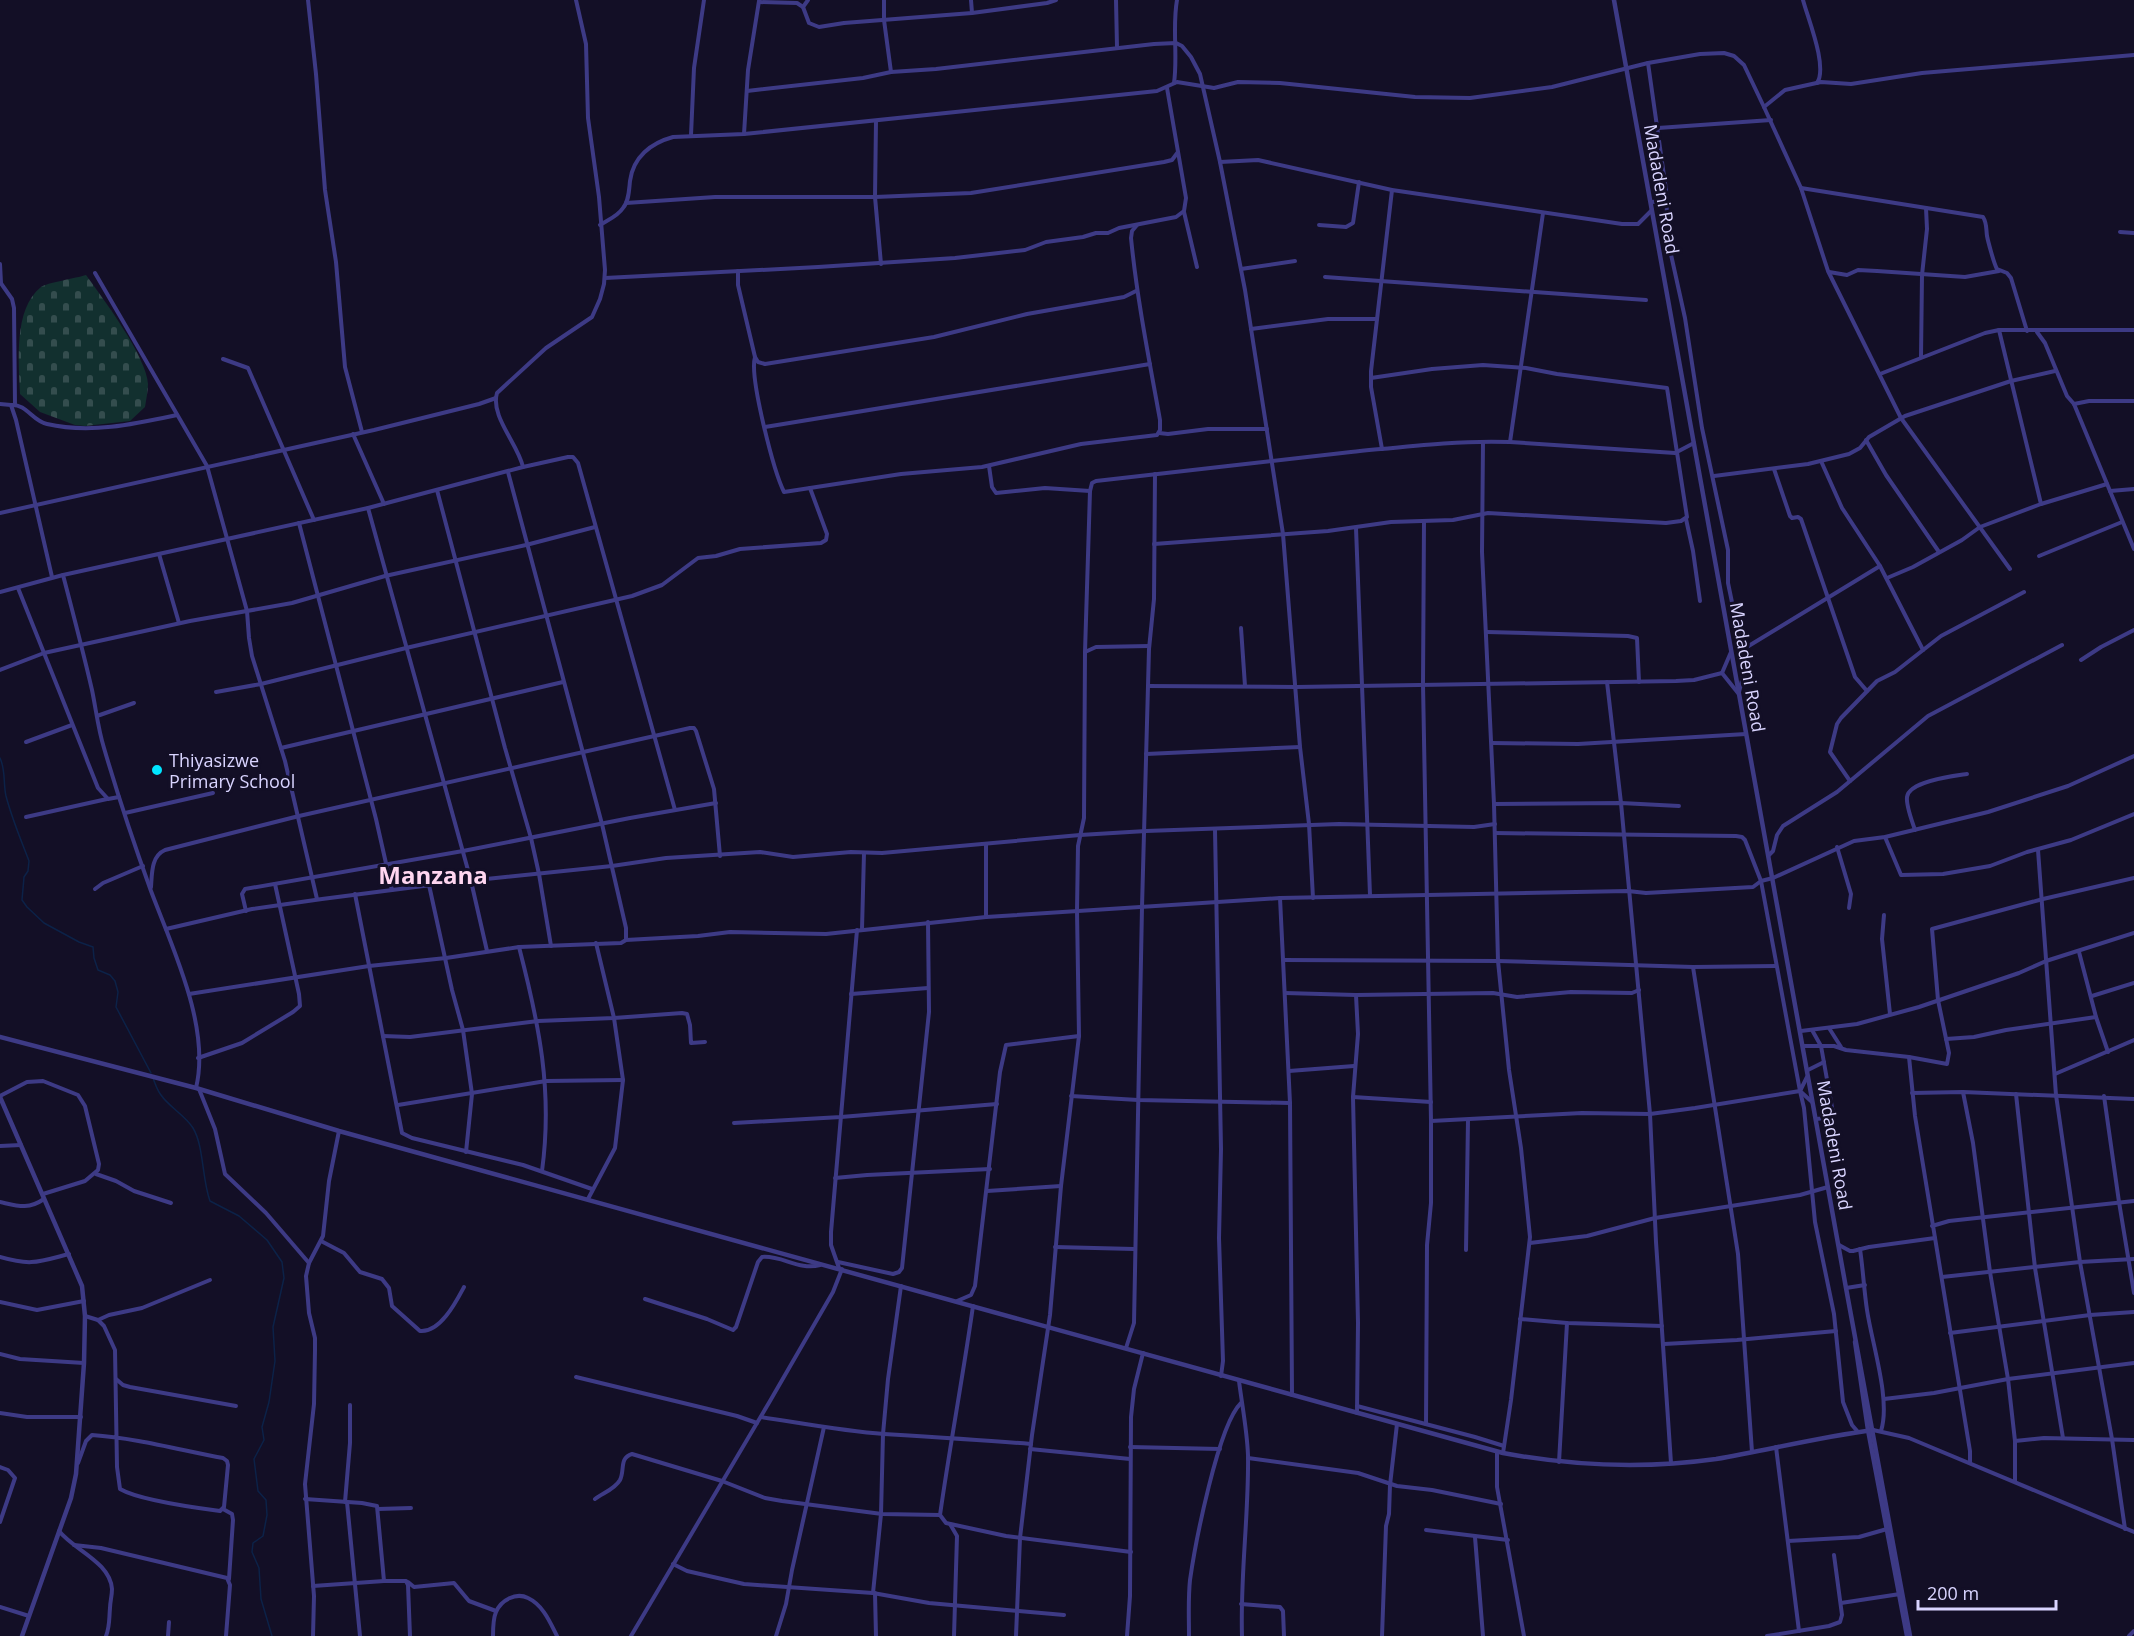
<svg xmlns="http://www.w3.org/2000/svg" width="2134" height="1636" font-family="'Open Sans',sans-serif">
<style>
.cemetery{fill:url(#cemetery-stones)}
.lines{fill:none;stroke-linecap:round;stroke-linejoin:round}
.stream{stroke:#0c2248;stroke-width:1.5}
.minor{stroke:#3d3a85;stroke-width:4}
.tertiary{stroke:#3d3a85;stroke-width:4.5}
.poi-dot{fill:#00e5ff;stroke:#130f26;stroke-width:2}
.labels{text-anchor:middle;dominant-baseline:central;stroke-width:6;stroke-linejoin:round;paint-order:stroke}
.street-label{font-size:18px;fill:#d9d4ff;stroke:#130f26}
.poi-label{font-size:18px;fill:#d9d4ff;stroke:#130f26;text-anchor:start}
.district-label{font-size:24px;font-weight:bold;fill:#ffd6f0;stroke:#130f26}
</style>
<defs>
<pattern id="cemetery-stones" width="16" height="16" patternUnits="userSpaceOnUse" patternTransform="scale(1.5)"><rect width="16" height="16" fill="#12302f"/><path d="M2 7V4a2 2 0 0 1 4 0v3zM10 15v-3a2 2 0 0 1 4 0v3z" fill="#344d4e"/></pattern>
</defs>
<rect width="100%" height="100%" fill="#130f26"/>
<path class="cemetery" d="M 86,275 C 104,300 146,356 148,384 C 148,391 146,400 145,407 L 130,421 L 85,426 L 75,425 L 40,412 L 20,394 C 19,363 13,309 41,287 C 46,283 77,278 86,275 Z"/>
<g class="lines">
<g class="stream">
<path d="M 0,758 C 6,771 3,783 6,796 C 12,819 21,840 29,861 L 28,871 L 24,877 L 22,900 L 27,907 L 44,923 L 79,942 L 93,947 L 94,958 L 98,970 L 110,975 L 115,981 L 118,992 L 116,1007 L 151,1073"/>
<path d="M 153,1078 C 155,1083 157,1090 161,1095 C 169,1107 185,1115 193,1128 C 204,1146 202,1180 210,1201 L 239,1216 L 267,1240 L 282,1262 L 284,1278 L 273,1327 L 275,1361 L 269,1402 L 262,1427 L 264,1440 L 254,1459 L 258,1491 L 266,1500 L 267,1515 L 263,1536 L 253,1543 L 252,1552 L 259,1568 L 261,1599 L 272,1636"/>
</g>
<g class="minor">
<polyline points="308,0 316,74 325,190 336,262 345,367 362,432"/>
<polyline points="884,0 884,20 891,72"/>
<polyline points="971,0 972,13"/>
<polyline points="1116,0 1117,47"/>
<path d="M 1803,0 C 1808,19 1828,67 1817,83"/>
<polyline points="759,2 797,3 803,7 809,23 819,27 844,23 972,13 1047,3 1056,0"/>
<polyline points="803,7 808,0"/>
<polyline points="1648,63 1666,190 1668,241 1685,318 1702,428 1728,550 1728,583 1740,641 1744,672 1739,692"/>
<path d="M 1174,83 C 1178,55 1172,28 1177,0"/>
<polyline points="747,91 863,78 891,72 936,69 1154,44 1176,43 1182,46 1191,57 1200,74 1220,162 1245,290 1283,534 1300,747 1309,824 1313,898"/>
<polyline points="1764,107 1785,90 1821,82 1851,84 1922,73 2134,55"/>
<polyline points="876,121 875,197 881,264"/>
<polyline points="1658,128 1771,120"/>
<polyline points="744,134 748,70 759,1"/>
<polyline points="691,135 694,68 704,0"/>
<polyline points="1220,162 1258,160 1392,190 1622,224 1638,224 1652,210"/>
<path d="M 1801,188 L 1983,217 C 1987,223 1986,229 1987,236 C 1988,241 1994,264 1997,269 L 2007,273 L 2011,278 L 2027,331"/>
<polyline points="1651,202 1667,201"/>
<polyline points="626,203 715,197 875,197 971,193 1164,162 1172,160 1178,152"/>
<polyline points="1184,212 1197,267"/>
<path d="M 600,225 C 608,220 618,216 623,208 C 629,201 629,190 630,181 C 633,157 651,143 673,137 L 744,134 L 1157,91 L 1177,82 L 1214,88 L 1238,82 L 1280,83 L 1415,97 L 1470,98 L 1552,87 L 1648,63 L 1700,54 L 1724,53 L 1734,56 L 1744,65 L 1764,107 L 1801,188 L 1828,271 L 1901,418 L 2010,569"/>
<polyline points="1319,225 1346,227 1353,223 1359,182"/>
<polyline points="2120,232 2134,233"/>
<polyline points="0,264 1,283"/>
<polyline points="1241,269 1295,261"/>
<path d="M 738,271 L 738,285 L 755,357 C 749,377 774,472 784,492 L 901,474 L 982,467 L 1081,444 L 1157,435 L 1160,430 L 1160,420 C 1149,359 1137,299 1131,238 L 1132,231 L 1137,225"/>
<polyline points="1829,272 1847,275 1858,270 1877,271 1965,277 1999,271"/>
<polyline points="95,273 207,466 247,611 249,638 252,656 285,761 317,899"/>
<polyline points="1325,277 1646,300"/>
<polyline points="605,278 818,267 955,258 1025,250 1046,242 1083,237 1096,233 1108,233 1119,228 1176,217 1184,211 1186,198 1167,88"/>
<polyline points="0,282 12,299 14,308 15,405"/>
<polyline points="1251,329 1328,319 1377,319"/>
<polyline points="1999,330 2041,504"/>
<polyline points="2037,332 2045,343 2067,396 2074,404 2134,549"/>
<polyline points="755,357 758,362 765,364 934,337 1027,314 1124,297 1136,291"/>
<polyline points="1921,357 1922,275 1927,229 1926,208"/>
<polyline points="223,359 248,368 314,520"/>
<polyline points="1880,374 1985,333 1999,330 2134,330"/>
<polyline points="0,404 11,405 16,420 52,577"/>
<polyline points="2074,404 2089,401 2134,401"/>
<path d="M 11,405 C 27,404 32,421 47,424 C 90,434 135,424 177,415"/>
<polyline points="765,427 1150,364"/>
<polyline points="1159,433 1168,434 1208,429 1267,429"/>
<polyline points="353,434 384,504"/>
<polyline points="1866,440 1886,475 1939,552"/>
<polyline points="1483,442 1482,552 1494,804 1498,961 1509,1070 1521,1148 1530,1237 1511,1400 1503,1453"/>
<polyline points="1510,442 1543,213"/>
<polyline points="1382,449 1371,387 1371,371 1392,190"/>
<polyline points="1821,461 1842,508 1880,566 1923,650"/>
<polyline points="989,466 992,487 996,493 1045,488 1090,491"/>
<polyline points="523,467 568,457 573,457 578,463 675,810"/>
<polyline points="1774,469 1790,516 1792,518 1798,517 1801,519 1855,677 1867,691"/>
<polyline points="1714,476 1808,464 1849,454 1860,448 1869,437 1905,416 2011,381 2055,371"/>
<polyline points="437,490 505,748 531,838 539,874 551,946"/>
<polyline points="2110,491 2134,489"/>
<polyline points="368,508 471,881 487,951"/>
<polyline points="0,513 374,430 479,404 496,398"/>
<polyline points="1686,519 1693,551 1700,601"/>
<polyline points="1424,521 1423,684 1431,1121 1431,1203 1427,1245 1426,1424"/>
<polyline points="299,523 376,819 392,890"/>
<polyline points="1356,528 1370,895"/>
<polyline points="1154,544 1328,531 1391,522 1453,520 1488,513 1666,523 1681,521 1687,517 1667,388 1557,374 1526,368 1483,365 1432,369 1371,378"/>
<polyline points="159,554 179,623"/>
<polyline points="2039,556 2122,522"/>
<polyline points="1887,578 1913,567 1962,540 1980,527 2041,504 2107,484"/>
<polyline points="18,588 98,788 108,799 119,797"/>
<polyline points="0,592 63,575"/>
<polyline points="1241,628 1245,686"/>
<polyline points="1487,632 1628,636 1637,638 1639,682"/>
<polyline points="1742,650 1880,566"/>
<polyline points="1085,652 1096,647 1149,646"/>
<polyline points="2081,660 2101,647 2134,630"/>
<polyline points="0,670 44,653 190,621 292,603 385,576 526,545 595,527"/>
<polyline points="1722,673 1738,693"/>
<polyline points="1722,673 1731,652"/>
<polyline points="1607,682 1621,803 1650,1114 1656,1242 1671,1463"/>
<polyline points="1148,686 1296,687 1676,681 1694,680 1722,673"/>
<polyline points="216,692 261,684 406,648 632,596 662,585 698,558 716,556 740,549 821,543 826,540 827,534 810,488"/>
<polyline points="97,716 134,703"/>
<polyline points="26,742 72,725"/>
<polyline points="1492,743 1578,744 1746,734"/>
<polyline points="281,748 563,682"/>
<polyline points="1146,754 1300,747"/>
<polyline points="1850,781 1830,752 1837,724 1841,718 1877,681 1895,672 1941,636 2024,592"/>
<polyline points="1494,804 1621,803 1679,806"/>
<polyline points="125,813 213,793"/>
<polyline points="26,817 107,799"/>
<polyline points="1215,830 1221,1149 1219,1238 1223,1361 1221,1376"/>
<path d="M 1915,830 C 1912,821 1906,806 1907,797 C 1909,781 1954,776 1967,774"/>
<polyline points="1495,833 1736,836 1742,837 1745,840 1761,881 1800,1091 1804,1108 1815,1222 1834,1314 1843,1402 1852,1425 1858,1432"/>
<polyline points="1885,837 1901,875 1943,874 1990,866 2027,852 2071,840 2134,814"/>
<polyline points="1837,847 1851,894 1849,908"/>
<polyline points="2038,850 2056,1095 2080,1262 2112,1439 2125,1529"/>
<polyline points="1769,855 1773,851 1777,835 1783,826 1837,792 1928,716 2062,645"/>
<polyline points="429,885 452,990 463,1030 472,1094 466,1152"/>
<path d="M 151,887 C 152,874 151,856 165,850 L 299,816 L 690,728 L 694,728 L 696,731 L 714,789 L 720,856"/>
<polyline points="95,889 103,883 143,866"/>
<polyline points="355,894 402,1133 412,1138 523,1165 592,1189"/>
<polyline points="1280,898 1290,1103 1292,1395"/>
<polyline points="246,911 242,894 245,889 463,851 630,818 716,803"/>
<polyline points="1884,915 1882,939 1890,1014"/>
<polyline points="986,917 986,844"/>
<polyline points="166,929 252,909 322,899 439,884 612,866 666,858 760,852 793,857 851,852 882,853 1080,835 1146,831 1339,824 1474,827 1495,824"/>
<polyline points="862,929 864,853"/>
<polyline points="626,940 698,936 730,932 826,934 986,917 1280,898 1628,891 1646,893 1753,887 1761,881 1773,878 1854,841 1885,837 1988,812 2068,786 2134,756"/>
<path d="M 519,947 C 539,1024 553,1091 542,1171"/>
<polyline points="2079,952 2096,1017 2108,1052"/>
<polyline points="1283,960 1498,961 1693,967 1776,966"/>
<polyline points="1693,967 1738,1254 1752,1452"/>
<polyline points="1285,993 1356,995 1493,993 1517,997 1571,992 1632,993 1639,990"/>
<polyline points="189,994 369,966 446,958 519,947 621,943 626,940 626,928 602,824 508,472"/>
<polyline points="851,994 928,988"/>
<polyline points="1356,995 1358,1034 1353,1097 1358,1323 1357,1413"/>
<polyline points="2092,996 2134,983"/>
<polyline points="1829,1028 1841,1047"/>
<polyline points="1812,1030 1821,1046 1833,1113 1827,1118 1816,1119"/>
<polyline points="1801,1031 1857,1024 1919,1007 2019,973 2046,961 2134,933"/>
<polyline points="383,1036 410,1037 538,1021 614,1018 682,1013 687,1014 690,1025 691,1043 705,1042"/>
<polyline points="1946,1039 1974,1037 2006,1030 2096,1017"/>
<polyline points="1803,1046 1834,1046 1846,1050 1909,1057 1947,1064 1949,1053 1938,1000 1932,929 2043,899 2134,878"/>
<polyline points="1909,1057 1915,1116 1970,1451 1970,1463"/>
<polyline points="198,1058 242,1043 293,1012 300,1006 299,994 275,884"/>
<polyline points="1808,1070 1824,1062"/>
<polyline points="1289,1071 1354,1066"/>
<polyline points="2055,1074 2134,1040"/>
<path d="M 196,1088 C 211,1027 172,947 151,891 C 134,844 118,796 104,748 C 98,729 96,709 92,690 C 83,651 73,613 63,575 L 368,508 L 523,467 C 518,444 490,416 497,393 L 546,348 L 592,317 L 600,299 L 604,284 L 605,270 L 599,197 L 588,118 L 586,44 L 576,0"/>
<polyline points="199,1089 215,1129 225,1174 266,1213 309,1263"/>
<polyline points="1800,1091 1812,1102"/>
<polyline points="1963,1092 1973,1143 1990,1272 2008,1379 2015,1441 2015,1481"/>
<polyline points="1912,1093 1963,1092 2134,1099"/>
<polyline points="2016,1094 2035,1268 2063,1438"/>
<polyline points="0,1096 27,1082 43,1081 78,1095 85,1106 99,1164 98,1170 85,1181 43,1194"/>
<polyline points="1071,1096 1138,1100 1290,1103"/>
<polyline points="2104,1096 2119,1202 2134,1293"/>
<polyline points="1353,1097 1431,1102"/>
<polyline points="398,1105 546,1081 623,1080"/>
<polyline points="1431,1121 1582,1113 1650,1114 1695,1108 1800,1091 1807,1077"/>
<polyline points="734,1123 841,1117 997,1104"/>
<polyline points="0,1146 21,1145"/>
<polyline points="96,1174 116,1181 134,1191 171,1203"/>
<polyline points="835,1178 867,1175 990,1169"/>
<polyline points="987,1191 1061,1186"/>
<polyline points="588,1199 615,1148 623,1080 614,1018 596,943"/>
<path d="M 0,1202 C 18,1206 28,1210 44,1199"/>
<polyline points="1932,1226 1949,1221 2134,1201"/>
<path d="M 321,1241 L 344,1253 L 360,1272 L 382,1279 L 389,1288 L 392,1306 L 420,1331 C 440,1333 456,1302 464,1287"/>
<polyline points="1530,1243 1587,1236 1655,1218 1800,1195 1828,1187"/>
<polyline points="1839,1245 1850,1251 1853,1251 1869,1247 1935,1238"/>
<polyline points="1055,1247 1134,1249"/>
<path d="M 1860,1249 C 1863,1269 1864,1290 1867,1310 C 1872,1344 1891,1400 1881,1431"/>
<polyline points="1466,1250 1468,1120"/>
<path d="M 0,1257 C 31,1266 38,1262 69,1254"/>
<polyline points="838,1262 893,1274 899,1272 902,1268 929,1012 928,922"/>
<polyline points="839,1268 831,1245 831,1232 857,930"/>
<polyline points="1942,1277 2080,1262 2134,1259"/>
<polyline points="1846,1288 1865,1285"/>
<path d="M 645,1299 L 707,1319 L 733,1330 L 736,1327 L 758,1262 L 762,1257 C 782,1255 799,1271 820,1265"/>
<polyline points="957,1301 971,1295 975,1286 1000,1072 1006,1045 1079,1036"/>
<polyline points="0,1302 37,1310 84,1301"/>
<path d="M 973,1306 C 963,1376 950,1445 940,1515 L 946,1523 L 1006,1536 L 1131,1552"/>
<polyline points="1520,1319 1567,1323 1662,1326"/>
<polyline points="98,1320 109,1315 142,1308 210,1280"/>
<polyline points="1950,1333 2090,1315 2134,1312"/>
<polyline points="1664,1344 1737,1340 1836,1331"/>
<polyline points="1126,1348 1134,1323 1142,907 1149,649 1154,599 1155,474"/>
<polyline points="0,1354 20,1359 84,1363"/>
<polyline points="576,1377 737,1416 757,1423"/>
<polyline points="116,1379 123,1385 130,1387 236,1406"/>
<path d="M 1239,1381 C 1242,1405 1247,1430 1248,1455 C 1249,1515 1240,1575 1242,1636"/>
<polyline points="1884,1399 1934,1393 2008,1379 2134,1363"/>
<polyline points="1357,1406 1475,1437 1504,1446"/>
<polyline points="0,1413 27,1417 81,1417"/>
<path d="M 761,1417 C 801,1423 842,1431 884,1434 C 933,1437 982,1440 1031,1444"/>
<polyline points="1873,1430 1909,1438 2134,1532"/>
<polyline points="2015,1441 2044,1438 2134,1440"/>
<polyline points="1130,1447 1220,1449"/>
<polyline points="1776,1447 1799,1631"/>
<polyline points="1030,1449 1130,1459"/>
<polyline points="1497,1452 1497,1487 1524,1636"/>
<polyline points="1248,1458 1358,1473 1397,1486 1432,1490 1501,1504"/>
<polyline points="1559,1462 1567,1323"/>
<path d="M 78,1463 L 86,1441 L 92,1435 C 136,1438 180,1450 223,1458 L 227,1461 L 228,1465 L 224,1507 L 220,1511 C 197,1508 139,1500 120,1489 L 117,1467 L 115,1350 L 104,1326 L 98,1320 L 85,1316"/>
<polyline points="0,1467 8,1470 15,1478 0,1522"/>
<polyline points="305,1499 362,1503 377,1506 384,1581"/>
<path d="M 595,1499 C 603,1493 615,1489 620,1480 C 625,1470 619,1458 632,1454 L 722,1481 L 765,1498 L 782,1501 L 882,1514 L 940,1515"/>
<polyline points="345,1502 350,1443 350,1405"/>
<polyline points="347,1502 360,1636"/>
<polyline points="223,1509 232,1514 233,1520 229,1579"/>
<polyline points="378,1509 411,1508"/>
<polyline points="950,1524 957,1536 954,1636"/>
<polyline points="1426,1530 1508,1540"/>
<path d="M 59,1531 C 74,1550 110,1562 112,1589 C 112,1596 110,1602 110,1608 C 109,1618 110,1626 106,1636"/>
<polyline points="1475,1537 1483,1636"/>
<polyline points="1788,1541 1859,1537 1887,1529"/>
<polyline points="74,1545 101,1548 227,1578 230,1585 226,1636"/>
<polyline points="673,1564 687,1571 744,1584 873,1593 929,1603 1064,1615"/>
<polyline points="408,1582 414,1587 454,1583 469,1601 496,1611"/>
<polyline points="313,1586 384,1581 406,1581 408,1585 410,1636"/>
<polyline points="873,1593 881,1514 883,1434 888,1379 901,1286"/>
<polyline points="875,1593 876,1636"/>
<polyline points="1841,1603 1900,1594"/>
<polyline points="1241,1604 1280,1607 1283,1611 1284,1636"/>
<polyline points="0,1607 29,1616"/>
<polyline points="168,1636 169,1622"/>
<polyline points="313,1636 314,1596 305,1484 314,1404 315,1350 315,1338 309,1313 306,1276 309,1263 323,1236 329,1181 339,1131"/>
<path d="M 493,1636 C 493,1628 493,1619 496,1612 C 501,1600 516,1592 528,1598 C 543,1605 550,1622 557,1636"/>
<polyline points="631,1636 770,1401 833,1292 842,1269"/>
<polyline points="776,1636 786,1604 792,1570 824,1427"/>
<path d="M 1016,1636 L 1020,1538 L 1032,1435 L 1050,1315 L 1061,1186 L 1079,1036 L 1077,911 L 1078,846 L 1084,818 L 1085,652 L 1090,491 L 1092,483 L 1096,481 C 1181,472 1266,461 1351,452 C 1403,447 1457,440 1510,442 L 1675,453 L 1694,443"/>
<polyline points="1127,1636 1130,1596 1131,1417 1134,1389 1143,1353"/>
<path d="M 1189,1636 C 1189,1618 1188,1599 1190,1580 C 1195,1545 1218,1425 1241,1403"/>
<polyline points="1382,1636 1386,1526 1389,1514 1390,1485 1397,1424"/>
<polyline points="1767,1636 1829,1626 1840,1622 1842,1615 1834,1555"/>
<polyline points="2129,1636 2134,1631"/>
</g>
<g class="tertiary">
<polyline points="1614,0 1846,1288 1910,1636"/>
<path d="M 0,1037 L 196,1088 L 339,1131 L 1503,1453 C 1573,1466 1645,1469 1716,1459 C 1768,1450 1820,1437 1873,1430"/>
<polyline points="0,1097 82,1286 85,1316 84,1363 76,1474 71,1498 22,1636"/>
<polyline points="1855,1342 1868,1430 1907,1636"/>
</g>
</g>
<circle class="poi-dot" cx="157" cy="770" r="6"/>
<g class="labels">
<g class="street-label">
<text transform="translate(1662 189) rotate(80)">Madadeni Road</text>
<text transform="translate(1748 667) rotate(80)">Madadeni Road</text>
<text transform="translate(1835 1145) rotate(80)">Madadeni Road</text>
</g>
<g class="poi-label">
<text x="169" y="760">Thiyasizwe<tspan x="169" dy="21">Primary School</tspan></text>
</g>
<g class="district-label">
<text x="433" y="874">Manzana</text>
</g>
</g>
<path d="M1918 1600v9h138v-9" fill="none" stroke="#d9d4ff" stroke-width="3"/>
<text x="1927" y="1600" font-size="18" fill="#d9d4ff" stroke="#130f26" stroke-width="4.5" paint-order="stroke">200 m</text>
</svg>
